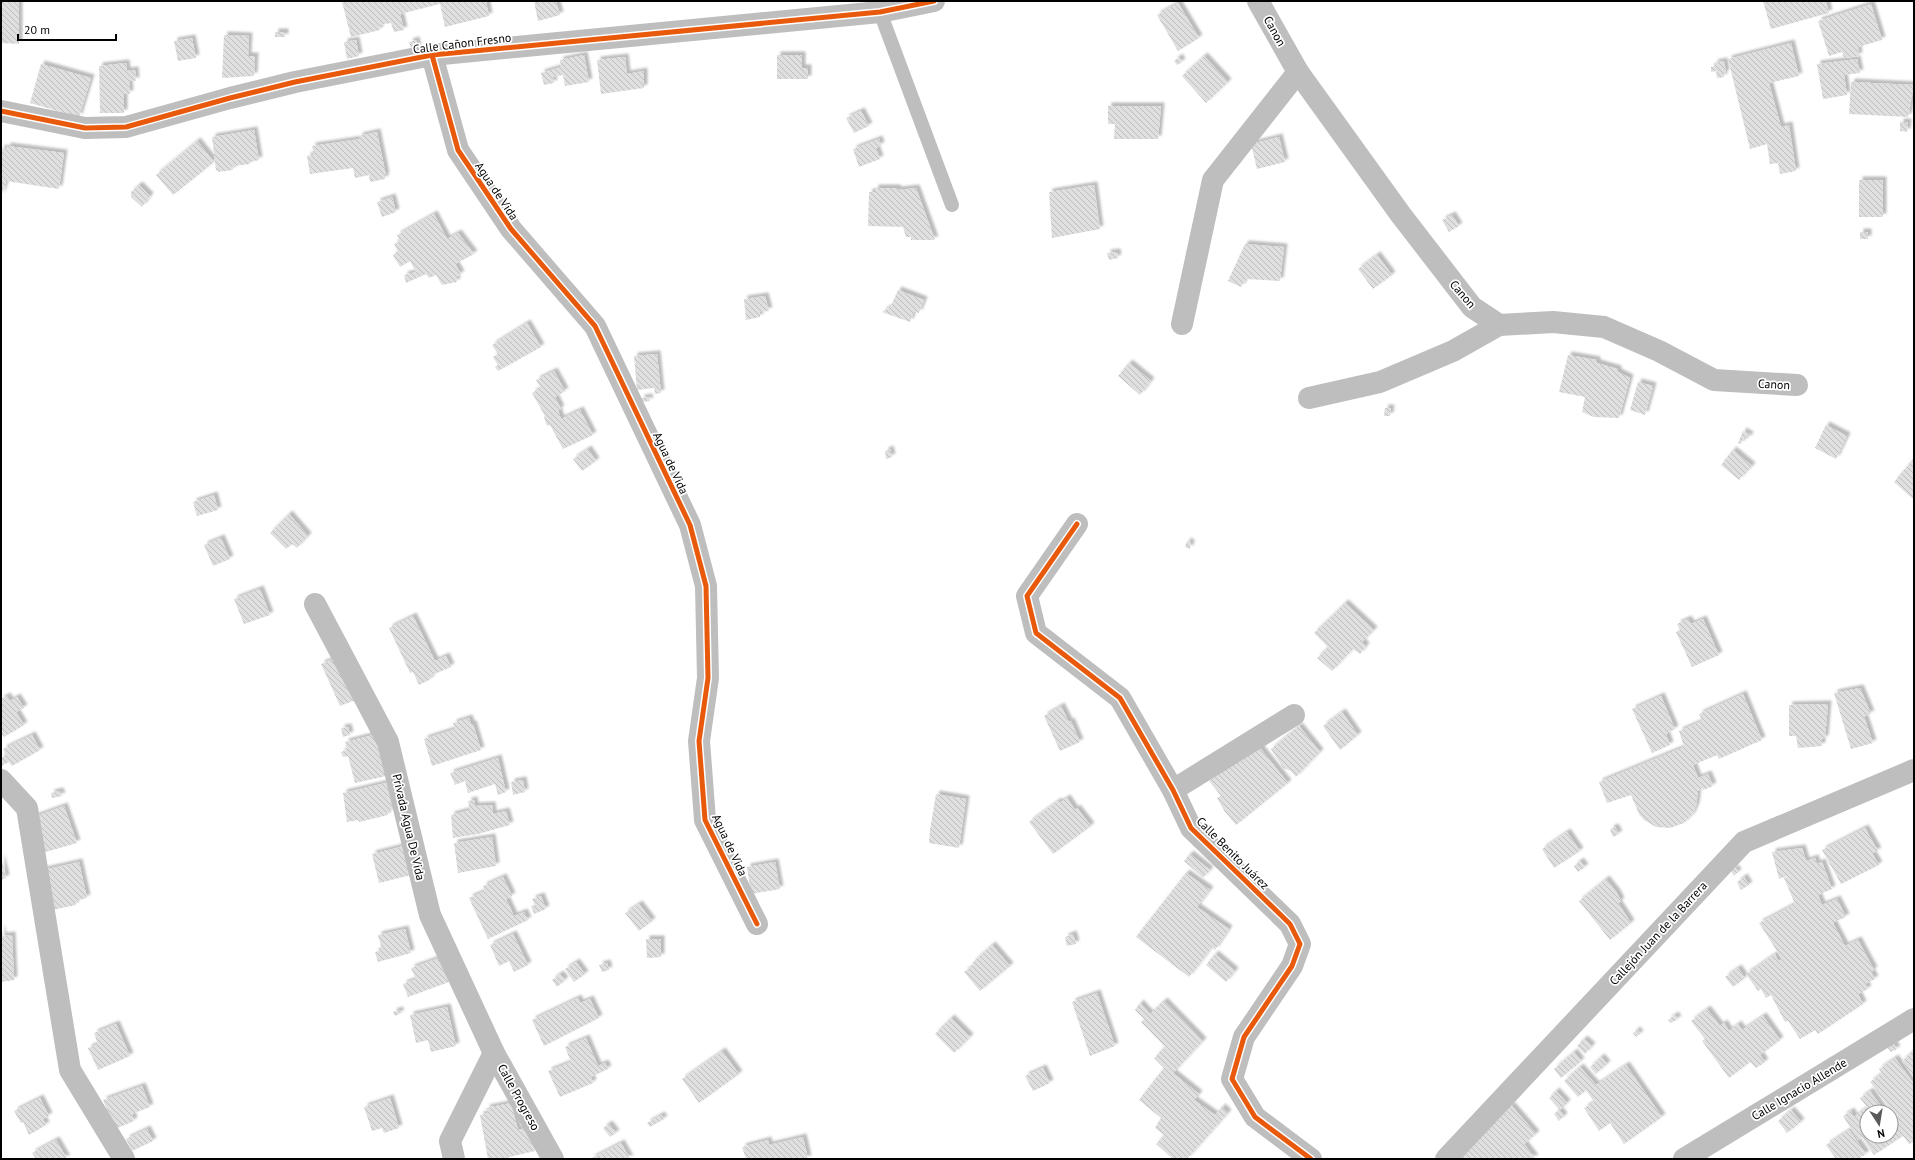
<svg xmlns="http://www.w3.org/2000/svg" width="1915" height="1160" font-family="'PT Sans',sans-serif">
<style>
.building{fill:url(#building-back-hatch);filter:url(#shadow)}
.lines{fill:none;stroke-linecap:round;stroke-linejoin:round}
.lane{stroke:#bebebe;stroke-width:14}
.street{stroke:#bebebe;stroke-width:22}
.cycleway-casing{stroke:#fff;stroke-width:8}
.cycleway{stroke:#e8590c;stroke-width:5}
.labels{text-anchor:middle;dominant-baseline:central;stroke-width:3.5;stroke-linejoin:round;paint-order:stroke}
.street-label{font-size:12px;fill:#000;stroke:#fff}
</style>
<defs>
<pattern id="building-back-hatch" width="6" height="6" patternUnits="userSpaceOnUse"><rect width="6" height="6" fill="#dfdfdf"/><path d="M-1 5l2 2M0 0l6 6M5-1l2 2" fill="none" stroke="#bebebe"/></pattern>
<filter id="shadow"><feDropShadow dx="3.5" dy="-3.5" stdDeviation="1" flood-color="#0004"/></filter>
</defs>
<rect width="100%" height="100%" fill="#fff"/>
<g class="building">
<polygon points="1,1 19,1 19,44 1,43"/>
<polygon points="346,1 486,1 489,16 445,27 440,4 400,14 404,30 394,32 391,23 379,25 380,30 351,37 342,2"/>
<polygon points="534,1 556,1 560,15 538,21"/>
<polygon points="1763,1 1826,1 1829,13 1771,29"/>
<polygon points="1178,3 1199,38 1178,51 1157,15"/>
<polygon points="1871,4 1882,40 1858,47 1859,56 1844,58 1842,52 1829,56 1818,21"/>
<rect x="275" y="32" width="10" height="5"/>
<polygon points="224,35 249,36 248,56 255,56 254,76 222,78"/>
<polygon points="192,38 196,58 178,61 174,41"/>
<polygon points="356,40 359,56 347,59 344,42"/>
<polygon points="416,40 418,49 412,51 409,42"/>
<polygon points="1791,43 1799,76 1769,83 1781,127 1789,125 1796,171 1780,174 1778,163 1770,164 1767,144 1750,149 1728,59"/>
<polygon points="584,55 589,82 565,86 563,75 553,77 554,83 544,85 541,73 561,67 560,60"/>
<polygon points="777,55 802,55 802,68 808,68 808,79 777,79"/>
<polygon points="1204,56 1228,82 1206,103 1182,76"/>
<polygon points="625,57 627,74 644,71 644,88 601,94 597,60"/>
<polygon points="1179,57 1182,62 1177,65 1174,61"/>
<polygon points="1857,59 1860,73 1844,75 1847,95 1823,99 1817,64"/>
<polygon points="1724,61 1726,72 1724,74 1724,77 1717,78 1716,71 1711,72 1711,67 1715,66 1714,63"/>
<polygon points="126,63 127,71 135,70 136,81 129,80 130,94 124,94 124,113 100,113 99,66"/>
<polygon points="41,64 91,78 79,117 30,103"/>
<polygon points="1851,82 1914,85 1908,117 1849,114"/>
<polygon points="1108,106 1161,106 1158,139 1114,139 1115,124 1108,124"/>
<polygon points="861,111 869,126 854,133 846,118"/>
<polygon points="1900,122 1908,122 1907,132 1900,131"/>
<polygon points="254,130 259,160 250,162 250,164 234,166 232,164 233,170 218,172 218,170 216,171 212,137"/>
<polygon points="377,132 386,176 385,176 385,179 370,182 369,175 355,178 353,168 310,174 307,156 314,155 312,146 360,139 359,136"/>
<polygon points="1279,137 1285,162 1257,169 1251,144"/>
<polygon points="879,139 881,145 876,148 880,159 859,167 853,149"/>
<polygon points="197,141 214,162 173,195 156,175"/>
<polygon points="7,146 64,153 59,189 6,181 1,197 1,148 7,149"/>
<rect x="1859" y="180" width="24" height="37"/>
<polygon points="139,185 150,196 142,207 131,197 131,192"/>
<polygon points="1094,185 1100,229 1052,238 1049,192"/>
<polygon points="875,188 897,188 898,190 916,188 935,240 911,240 911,237 906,237 903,227 868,226 869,192 875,192"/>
<polygon points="392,197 396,212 382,217 377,202"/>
<polygon points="434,214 447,239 458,233 474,254 455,264 461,274 456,277 457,282 442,285 436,275 429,278 426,274 406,283 404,275 416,272 410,261 400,267 393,255 398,251 394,244 400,241 397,235"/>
<polygon points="1452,215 1459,226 1449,232 1442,220"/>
<rect x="1860" y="232" width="8" height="7"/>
<polygon points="1245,244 1284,247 1280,281 1246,279 1241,287 1228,281"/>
<polygon points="1117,252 1118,258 1109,260 1107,253"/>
<polygon points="1377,255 1392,275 1373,289 1358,269"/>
<polygon points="898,290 924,300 919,313 914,311 910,322 882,312 891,306"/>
<polygon points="765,296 769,311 760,312 760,317 746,320 744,299"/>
<polygon points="527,323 541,347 498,371 495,367 498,365 493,357 498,354 492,345"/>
<polygon points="657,354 661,393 655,394 654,388 637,390 634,356"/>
<polygon points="1568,355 1597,360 1597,363 1618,369 1618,372 1630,378 1619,418 1594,417 1582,412 1585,397 1559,392"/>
<polygon points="1129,363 1151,381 1140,395 1118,376"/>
<polygon points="554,371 565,391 555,397 561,409 558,410 561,419 580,410 593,435 563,449 550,425 547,426 544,417 545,416 532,393 541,388 536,380"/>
<polygon points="1638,382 1653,386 1645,415 1630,410"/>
<polygon points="649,397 650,401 642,402 641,398"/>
<polygon points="1385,408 1391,408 1390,416 1384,416"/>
<polygon points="1826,425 1847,436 1836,459 1815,448"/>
<polygon points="1743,431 1750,435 1748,439 1744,437 1741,444 1738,443"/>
<polygon points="588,449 596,461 582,471 573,459"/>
<polygon points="890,449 892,457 886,459 885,451"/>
<polygon points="1733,450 1752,466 1739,480 1721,465"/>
<polygon points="1914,458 1914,500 1894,482"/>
<polygon points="214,495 218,510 197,516 193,502"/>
<polygon points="289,514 308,536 297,548 292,544 286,549 270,533"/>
<polygon points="221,538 230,559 213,566 204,545"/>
<polygon points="1187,541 1191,543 1190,549 1185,547"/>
<polygon points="260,589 270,615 244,624 234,599"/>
<polygon points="1345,603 1374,630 1362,642 1366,646 1360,654 1353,649 1332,671 1317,658 1328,647 1314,633"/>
<polygon points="413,616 435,661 446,656 451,667 430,676 431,679 419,685 413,672 410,673 389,628"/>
<polygon points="1688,619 1691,624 1703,619 1719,655 1692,667 1676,632 1680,630 1677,624"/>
<polygon points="345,654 363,697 340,706 321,664"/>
<polygon points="1860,688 1871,714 1864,716 1873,743 1851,749 1834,693"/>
<polygon points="1743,694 1762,740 1719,759 1717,755 1693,765 1698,778 1708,774 1713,786 1703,790 1703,788 1698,791 1696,806 1692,815 1684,823 1670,828 1656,827 1644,820 1639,814 1631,795 1607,803 1599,782 1684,747 1679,731 1702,721 1699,714"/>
<polygon points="7,696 10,701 17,697 24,708 16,712 24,725 4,737 1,733 1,699"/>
<polygon points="1661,696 1675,729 1666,734 1670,745 1652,753 1632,709"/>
<polygon points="1828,704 1825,739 1822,739 1822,746 1798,748 1796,736 1789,736 1789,705"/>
<polygon points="1061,706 1069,722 1071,721 1080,742 1060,751 1044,716"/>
<polygon points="1342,712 1358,735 1340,750 1323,726"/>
<polygon points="469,718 471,724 473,724 481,750 432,766 424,739 455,729 453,723"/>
<polygon points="1299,726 1320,752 1296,777 1291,771 1283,768 1271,749"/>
<polygon points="348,727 350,735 343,737 341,728"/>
<polygon points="381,733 391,775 355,783 348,756 343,757 341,752 347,750 345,742"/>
<polygon points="32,735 40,750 12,766 9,762 1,766 1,758 6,755 3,749"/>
<polygon points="1256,743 1288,783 1236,825 1225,812 1217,798 1221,796 1209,781"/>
<polygon points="498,758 506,792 498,795 495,784 468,793 465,781 455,785 450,773"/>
<polygon points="523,780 525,792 513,795 511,782"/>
<polygon points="394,781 401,808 387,811 388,815 359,822 358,820 347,822 343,793"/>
<polygon points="60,791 62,796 52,798 51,793"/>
<polygon points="936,794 966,799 959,848 929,843 930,830"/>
<polygon points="1067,798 1075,810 1077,808 1091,826 1053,854 1029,822 1058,801 1059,803"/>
<polygon points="474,800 475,806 492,805 493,814 506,811 510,825 478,834 453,838 451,815 470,810 468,801"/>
<polygon points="64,806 77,843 42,853 31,818"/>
<polygon points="1615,827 1619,834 1613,837 1610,829"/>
<polygon points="1865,828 1878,851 1872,853 1879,865 1841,884 1822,850"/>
<polygon points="1567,832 1580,851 1554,868 1542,849"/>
<polygon points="492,837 496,866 458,873 454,843"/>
<polygon points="404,846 411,875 379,883 372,854"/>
<polygon points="1802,848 1806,861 1815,858 1817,864 1822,862 1832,889 1818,895 1822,905 1837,899 1846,917 1834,922 1834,925 1845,946 1858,940 1874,970 1871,972 1875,979 1865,984 1868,989 1858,994 1863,1004 1818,1034 1815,1030 1800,1039 1788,1021 1785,1022 1771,995 1766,998 1761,989 1758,991 1746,974 1775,954 1778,961 1782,959 1759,923 1795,904 1784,878 1793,874 1779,879 1772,852"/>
<polygon points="1190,854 1210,870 1203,878 1184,861"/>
<polygon points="1,857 6,878 1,880"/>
<polygon points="1580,861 1585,867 1578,872 1574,866"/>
<polygon points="79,862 87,898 75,901 76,905 52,910 43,870"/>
<polygon points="775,862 780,889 751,894 747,867"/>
<polygon points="1735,868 1738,872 1734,876 1731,871"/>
<polygon points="1186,873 1210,890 1197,907 1229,929 1215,950 1212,947 1189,977 1136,937"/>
<polygon points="503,877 512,896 506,899 514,916 524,912 528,920 488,939 469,898 485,891 483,886"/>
<polygon points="1744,877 1749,885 1741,890 1737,882"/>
<polygon points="1606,879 1617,893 1621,901 1618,903 1631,923 1610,940 1579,901"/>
<polygon points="541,896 546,909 534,914 531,906 535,905 532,899"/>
<polygon points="639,904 652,921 639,931 625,913"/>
<polygon points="1,927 3,936 12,935 14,980 1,982"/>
<polygon points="405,929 411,953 378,962 375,952 382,950 378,935"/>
<polygon points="513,934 528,965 514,972 509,961 499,966 490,945"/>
<polygon points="1073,934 1076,944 1067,946 1065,937"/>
<polygon points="646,939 661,939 661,957 647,958"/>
<polygon points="992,945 1010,966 980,991 964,972 974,965 972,963"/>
<polygon points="1215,954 1235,971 1226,982 1206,965"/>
<polygon points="439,958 449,982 408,997 403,984 416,979 411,968"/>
<polygon points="576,962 585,974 574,982 565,969"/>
<polygon points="607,963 609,970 602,972 599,965"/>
<polygon points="1738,968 1745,978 1733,987 1725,977"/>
<polygon points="560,974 565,980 557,987 552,980"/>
<polygon points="1097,993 1115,1046 1090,1056 1072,1002"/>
<polygon points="578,998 580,1003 590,999 599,1018 544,1046 532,1020"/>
<polygon points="1164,1001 1203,1041 1173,1073 1199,1094 1194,1100 1215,1115 1222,1107 1228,1113 1187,1159 1173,1159 1156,1144 1164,1135 1155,1128 1161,1118 1139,1100 1164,1068 1154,1058 1165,1047 1141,1022 1144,1019 1135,1010 1140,1003 1150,1014"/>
<polygon points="447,1007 456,1046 431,1052 428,1040 416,1043 410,1015"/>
<polygon points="1707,1009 1720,1026 1724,1023 1729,1031 1738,1024 1742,1030 1763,1016 1780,1040 1760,1055 1765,1062 1756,1068 1750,1062 1729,1078 1702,1041 1705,1039 1691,1021"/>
<polygon points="399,1010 401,1013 395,1016 393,1012"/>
<polygon points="1675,1015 1678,1019 1671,1023 1668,1020"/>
<polygon points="951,1018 970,1037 954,1053 935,1034"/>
<polygon points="116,1024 130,1056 98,1070 88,1048 98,1044 94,1033"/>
<polygon points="1637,1030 1640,1034 1636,1037 1633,1033"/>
<polygon points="586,1038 598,1066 605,1063 608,1069 591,1077 593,1083 560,1097 548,1071 571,1062 565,1047"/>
<polygon points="1584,1039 1592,1046 1585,1054 1577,1046"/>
<polygon points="1893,1043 1897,1049 1891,1052 1887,1047"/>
<polygon points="1914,1050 1914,1078 1902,1061"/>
<polygon points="722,1051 739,1074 699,1103 682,1079"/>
<polygon points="1574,1052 1581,1061 1561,1078 1554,1069"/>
<polygon points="1601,1057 1607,1064 1596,1074 1590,1067"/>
<polygon points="1895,1058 1914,1084 1914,1142 1909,1144 1903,1136 1874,1155 1862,1137 1858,1140 1843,1116 1851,1111 1854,1117 1867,1107 1860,1098 1870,1091 1885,1112 1867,1112 1867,1136 1891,1136 1891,1120 1894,1124 1897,1122 1891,1114 1893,1113 1870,1082 1882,1073 1879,1069"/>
<polygon points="1626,1065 1662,1117 1624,1144 1610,1123 1599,1131 1584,1108 1594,1102 1586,1090 1578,1097 1564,1081 1580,1067 1596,1085"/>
<polygon points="1043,1068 1050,1083 1033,1091 1025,1076"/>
<polygon points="142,1086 150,1107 132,1114 134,1121 115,1129 103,1100"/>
<polygon points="1556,1091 1567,1103 1560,1110 1549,1098"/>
<polygon points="40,1098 49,1116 43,1119 46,1125 29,1135 23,1122 21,1123 14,1111"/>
<polygon points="390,1098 399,1128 384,1133 382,1128 372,1131 364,1107"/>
<polygon points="511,1103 518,1130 530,1127 535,1151 509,1157 509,1159 488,1159 480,1115 488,1113 486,1108"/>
<polygon points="1511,1105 1536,1134 1524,1144 1535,1158 1533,1159 1455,1159"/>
<polygon points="1559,1110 1564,1116 1559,1121 1554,1114"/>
<polygon points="1791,1110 1801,1122 1787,1133 1778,1121"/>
<polygon points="661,1115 664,1119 650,1127 647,1123"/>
<polygon points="609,1124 616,1133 610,1137 603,1128"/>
<polygon points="147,1129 153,1141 132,1151 126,1139"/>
<polygon points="1849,1130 1866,1154 1858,1159 1836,1159 1826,1145"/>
<polygon points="803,1137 808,1159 746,1159 742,1147 768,1140 769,1145"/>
<polygon points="56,1140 67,1159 36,1159 32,1153"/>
<polygon points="621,1143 630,1159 590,1159"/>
</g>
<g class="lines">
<polyline class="lane" points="880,12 952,205"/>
<g class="street">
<polyline points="1258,1 1298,72 1401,215 1472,307 1499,325 1553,322 1604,327 1659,351 1714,380 1797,385"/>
<polyline points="432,55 458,150 511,229 595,326 690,525 706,586 708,678 699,741 705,820 757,924"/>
<polyline points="1,111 85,128 126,127 230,98 295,82 432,55 880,12 934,1"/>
<polyline points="1182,324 1213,180 1298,72"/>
<polyline points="1309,398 1380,382 1453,351 1499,325"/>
<polyline points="1077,524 1027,596 1036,633 1120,698 1173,790 1191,828 1290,924 1300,944 1292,966 1244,1037 1232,1079 1255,1117 1311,1159"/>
<polyline points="315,604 388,742 430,915 494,1053 553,1159"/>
<polyline points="1,780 27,808 70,1070 124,1159"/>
<polyline points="1173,790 1294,715"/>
<polyline points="454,1159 450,1141 494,1053"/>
<polyline points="1446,1159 1744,842 1914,770"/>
<polyline points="1684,1159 1914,1019"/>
</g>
<defs>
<g id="cycleway">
<polyline points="432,55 458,150 511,229 595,326 690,525 706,586 708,678 699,741 705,820 757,924"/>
<polyline points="1,111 85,128 126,127 230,98 295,82 432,55 880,12 934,1"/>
<polyline points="1077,524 1027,596 1036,633 1120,698 1173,790 1191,828 1290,924 1300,944 1292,966 1244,1037 1232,1079 1255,1117 1311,1159"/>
</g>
</defs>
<use href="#cycleway" class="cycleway-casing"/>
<use href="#cycleway" class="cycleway"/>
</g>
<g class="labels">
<g class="street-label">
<text transform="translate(1275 31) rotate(61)">Canon</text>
<text transform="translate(462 43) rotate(-7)">Calle Cañon Fresno</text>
<text transform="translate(497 191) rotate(56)">Agua de Vida</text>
<text transform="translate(1463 294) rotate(49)">Canon</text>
<text transform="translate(1774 384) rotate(3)">Canon</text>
<text transform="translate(671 463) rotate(65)">Agua de Vida</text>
<text transform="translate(409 827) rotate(77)">Privada Agua De Vida</text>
<text transform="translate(730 845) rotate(65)">Agua de Vida</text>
<text transform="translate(1233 853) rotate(45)">Calle Benito Juárez</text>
<text transform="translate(1658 933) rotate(-47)">Callejón Juan de la Barrera</text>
<text transform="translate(1799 1089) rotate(-31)">Calle Ignacio Allende</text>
<text transform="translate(519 1097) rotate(61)">Calle Progreso</text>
</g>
</g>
<rect width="1915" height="1160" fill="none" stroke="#000000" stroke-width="4"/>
<g transform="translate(1879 1124) rotate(168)"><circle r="19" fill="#ffffff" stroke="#999999"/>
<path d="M0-3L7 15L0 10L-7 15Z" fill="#595959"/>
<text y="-6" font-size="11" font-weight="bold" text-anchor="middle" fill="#000000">N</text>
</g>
<path d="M18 34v6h98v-6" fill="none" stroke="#000000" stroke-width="2"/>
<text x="24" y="34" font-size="12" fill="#000000" stroke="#ffffff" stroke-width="3" paint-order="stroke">20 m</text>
</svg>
